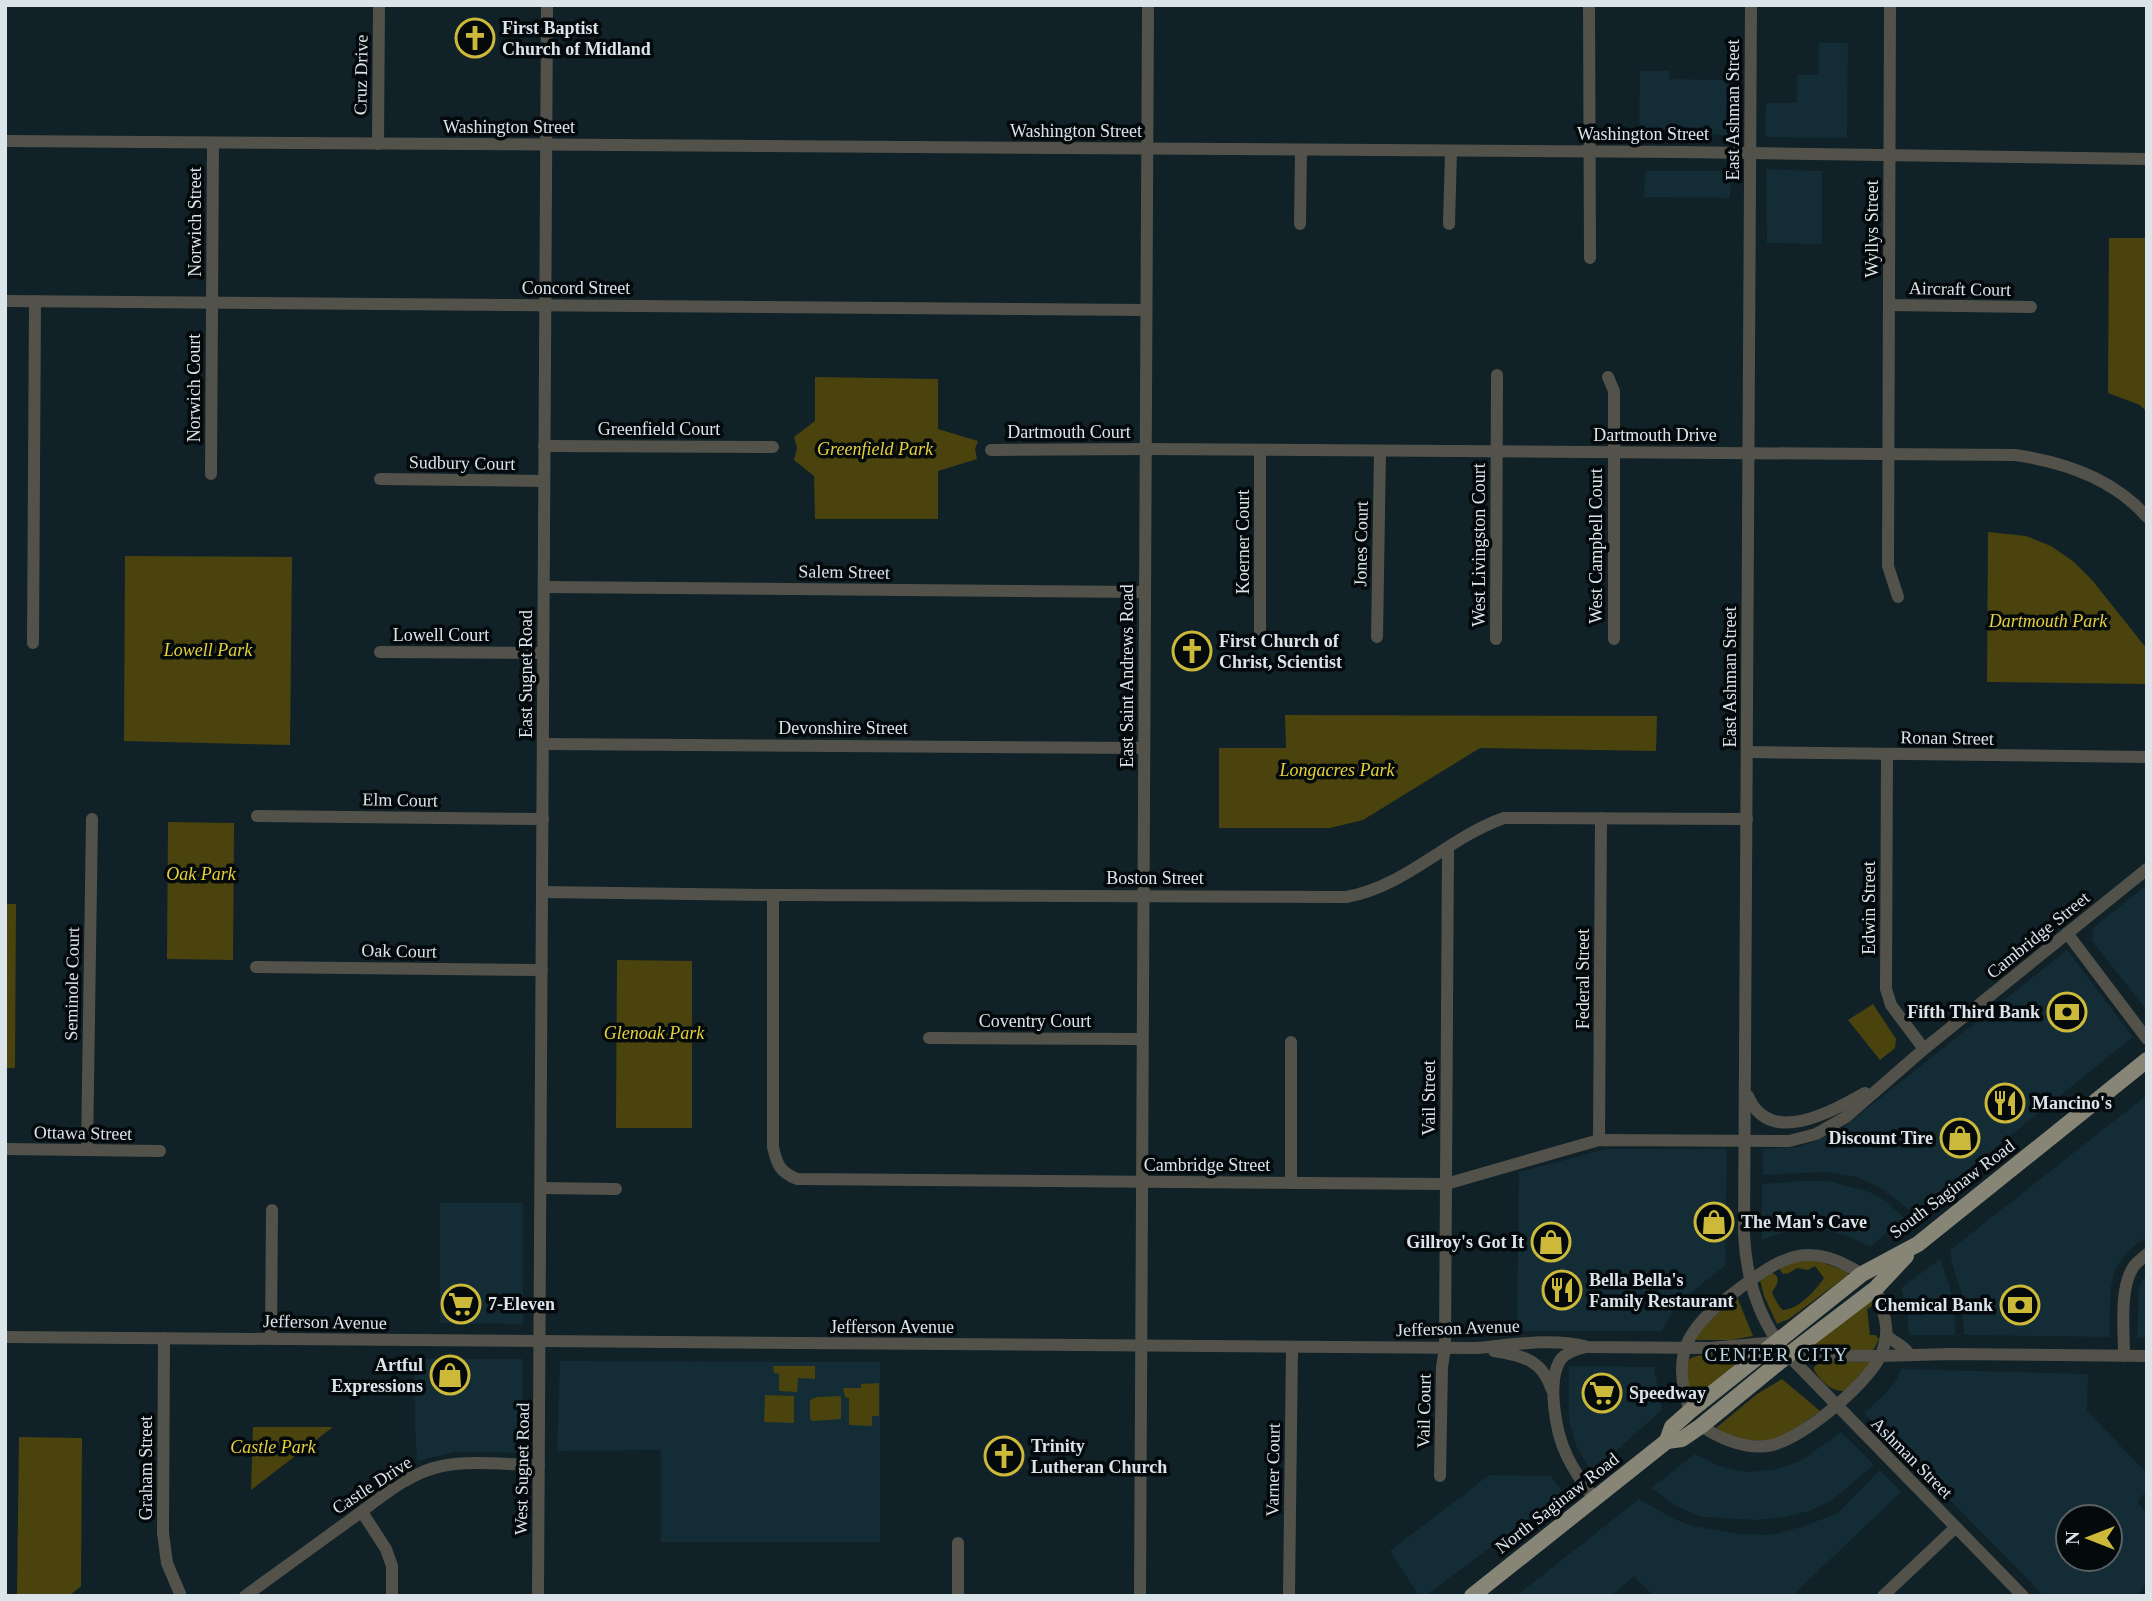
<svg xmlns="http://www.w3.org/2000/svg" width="2152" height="1601" font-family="'Times New Roman',serif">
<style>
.built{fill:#132c35;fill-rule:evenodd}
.green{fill:#4a430e}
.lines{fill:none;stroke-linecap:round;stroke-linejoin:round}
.minor{stroke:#52524a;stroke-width:12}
.major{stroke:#878576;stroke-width:16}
.labels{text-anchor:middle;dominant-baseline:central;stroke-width:7;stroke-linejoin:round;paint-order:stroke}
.poi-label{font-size:18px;font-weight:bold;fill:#dae4e9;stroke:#04090c;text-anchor:start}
.street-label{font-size:18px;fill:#dae4e9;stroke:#04090c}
.park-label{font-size:18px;font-style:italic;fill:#e6d03c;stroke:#04090c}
.neighbourhood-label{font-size:19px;letter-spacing:2px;fill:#c0d5de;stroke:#04090c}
</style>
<rect width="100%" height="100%" fill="#102127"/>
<g class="built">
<polygon points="1819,43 1848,43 1847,138 1765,137 1766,103 1797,103 1797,75 1819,75"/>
<polygon points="1640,71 1669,71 1669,79 1731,80 1730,135 1639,132"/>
<polygon points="1766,169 1822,171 1822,244 1767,243"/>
<polygon points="1645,171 1731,171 1730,198 1644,197"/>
<polygon points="2147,885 2147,1011 2091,939 2094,934 2092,929"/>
<polygon points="2067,950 2133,1037 1914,1213 1879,1187 1856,1177 1825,1172 1763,1175 1763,1149 1797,1147 1813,1142 1841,1129"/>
<polygon points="2147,1095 2147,1236 2128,1251 2115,1269 2111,1286 2109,1337 1964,1335 1962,1295 1952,1263 1950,1250"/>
<polygon points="1606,1149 1727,1149 1725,1266 1685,1297 1672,1312 1662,1331 1517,1331 1519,1172"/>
<polygon points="1803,1181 1828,1181 1870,1192 1886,1201 1904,1218 1870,1247 1845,1235 1817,1228 1788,1231 1762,1240 1762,1184"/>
<polygon points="440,1203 523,1203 523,1324 440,1323"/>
<polygon points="1940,1259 1951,1291 1955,1309 1955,1335 1909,1335 1907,1308 1901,1288"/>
<polygon points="2147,1272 2147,1338 2137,1338 2139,1287"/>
<polygon points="415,1359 523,1359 522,1453 455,1452 417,1461 415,1427"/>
<polygon points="560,1361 880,1362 880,1542 661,1542 661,1450 557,1451"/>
<polygon points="1569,1366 1654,1367 1662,1410 1592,1472 1577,1448 1569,1421"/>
<path d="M 1901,1369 L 2088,1374 L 2087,1411 L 2147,1473 L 2147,1490 L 2137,1502 L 2147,1513 L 2147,1584 L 2135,1596 L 2044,1596 L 1864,1413 L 1886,1393 L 1895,1382 ZM 2068,1517 L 2110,1517 L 2110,1559 L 2068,1559 Z"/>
<polygon points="1841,1432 1874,1465 1831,1501 1810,1511 1785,1517 1755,1520 1702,1517 1678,1507 1651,1488 1695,1454 1717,1465 1734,1470 1750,1472 1778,1469 1802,1460"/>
<polygon points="1880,1470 1901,1492 1792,1596 1654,1596 1634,1576 1611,1596 1516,1596 1639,1499 1672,1518 1693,1526 1740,1534 1771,1535 1804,1526 1838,1513"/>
<polygon points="1489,1475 1551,1476 1564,1493 1425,1596 1419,1596 1390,1551"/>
</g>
<g class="green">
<polygon points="2109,238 2147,238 2147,412 2140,405 2108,393"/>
<polygon points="815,377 938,379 938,429 978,441 975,449 977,459 938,471 938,519 815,519 814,476 794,460 797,448 794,437 815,421"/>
<polygon points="1988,532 2026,536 2051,546 2074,562 2092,580 2147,649 2147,684 1987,682"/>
<polygon points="125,556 292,557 290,745 124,741"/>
<polygon points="1285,715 1657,716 1656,751 1480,748 1363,820 1330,828 1219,828 1219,748 1286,748"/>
<polygon points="168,822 234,823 233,960 167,959"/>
<polygon points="5,904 16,904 15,1068 5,1068"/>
<polygon points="617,960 692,961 692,1128 616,1128"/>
<polygon points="1873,1004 1896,1039 1895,1048 1880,1060 1848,1020"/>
<path d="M 1816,1260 L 1848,1272 L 1848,1275 L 1789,1319 L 1777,1324 L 1764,1296 L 1760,1280 L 1770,1272 C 1782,1276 1778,1284 1772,1292 C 1774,1298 1779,1307 1783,1310 C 1798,1310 1816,1290 1824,1278 L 1815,1266 L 1808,1270 L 1797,1268 L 1789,1273 L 1783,1274 L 1780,1270 L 1781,1265 L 1793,1262 Z"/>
<polygon points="1737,1297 1753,1336 1731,1340 1696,1340 1698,1331"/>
<polygon points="1871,1300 1874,1305 1867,1309 1870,1335 1875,1335 1879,1339 1874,1349 1867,1352 1809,1349"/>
<path d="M 1747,1353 L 1750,1355 L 1692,1401 L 1686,1383 L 1688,1360 C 1699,1351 1731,1356 1747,1353 Z"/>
<path d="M 1834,1361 L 1871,1362 L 1845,1391 C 1831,1392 1821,1381 1814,1370 L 1814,1367 L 1817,1364 Z"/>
<polygon points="773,1366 815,1366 815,1379 798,1378 797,1392 779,1391 779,1374 774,1373"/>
<polygon points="1782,1379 1820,1411 1788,1434 1768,1441 1737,1440 1716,1428 1757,1394"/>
<polygon points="879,1383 879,1416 872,1416 872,1426 849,1425 849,1398 845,1397 843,1388 861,1388 861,1384"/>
<polygon points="765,1395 794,1396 794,1423 764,1422"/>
<polygon points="841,1396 841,1419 813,1421 810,1419 810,1400 817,1397"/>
<polygon points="253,1427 333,1427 251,1490"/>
<polygon points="19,1437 82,1438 81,1586 69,1596 17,1596"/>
</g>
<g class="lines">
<g class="minor">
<polyline points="1589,5 1590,258"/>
<path d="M 1751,5 L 1744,1233 C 1746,1279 1758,1320 1788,1355 L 2023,1596"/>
<polyline points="1890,5 1888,566 1898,597"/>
<polyline points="5,141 1680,152 2147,159"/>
<polyline points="378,144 379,5"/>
<polyline points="1300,224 1301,151"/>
<polyline points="1449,224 1451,151"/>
<polyline points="5,301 1146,310"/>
<polyline points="1889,305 2031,307"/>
<polyline points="1608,377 1614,391 1614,639"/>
<polyline points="544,446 773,447"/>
<path d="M 991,450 L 1146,449 L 2015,455 C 2064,462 2113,478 2147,517"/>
<polyline points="211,474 213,143"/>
<polyline points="380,479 544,481"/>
<polyline points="544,587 1145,592"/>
<polyline points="1260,635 1260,450"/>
<polyline points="1377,637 1380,451"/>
<polyline points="1496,639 1497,375"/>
<polyline points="33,643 35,301"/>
<polyline points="380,652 543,653"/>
<polyline points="543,744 1144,748"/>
<polyline points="1747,752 2147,757"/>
<polyline points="1887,754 1886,989 1891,1005 1924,1049"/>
<polyline points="257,816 543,819"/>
<path d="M 542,892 L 773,895 L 1346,897 C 1407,886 1447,838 1504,818 L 1747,819"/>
<path d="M 773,895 L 773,1147 C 777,1165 780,1172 797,1179 L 1446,1184 L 1599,1140 L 1789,1141 L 1816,1134 L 1846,1117 L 1924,1049 L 2147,869"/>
<polyline points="2067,933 2147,1039"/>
<polyline points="256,967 542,970"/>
<polyline points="929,1038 1142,1039"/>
<path d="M 1748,1096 C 1769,1147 1831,1112 1865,1093"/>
<polyline points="1599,1140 1601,818"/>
<polyline points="5,1149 160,1151"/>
<polyline points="87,1150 92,819"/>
<polyline points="1291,1183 1291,1042"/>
<polyline points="541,1188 616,1189"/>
<path d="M 1886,1334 C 1892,1342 1905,1346 1909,1354"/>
<path d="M 5,1337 L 1476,1348 C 1512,1345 1553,1337 1588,1347 L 1710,1348 L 1777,1342"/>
<polyline points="164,1338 163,1533 167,1563 181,1596"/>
<polyline points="271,1339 272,1210"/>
<path d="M 1586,1347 C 1577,1349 1567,1352 1561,1359 C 1546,1381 1556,1434 1567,1456 C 1574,1471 1584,1485 1594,1498"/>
<path d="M 1494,1351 C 1523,1356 1542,1359 1552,1390"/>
<polyline points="1788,1355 1880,1356 1949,1354 2147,1356"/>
<path d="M 2124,1356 C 2124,1330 2119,1287 2134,1266 C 2137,1262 2143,1258 2147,1254"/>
<path d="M 1690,1411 C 1668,1349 1692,1324 1740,1288 C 1786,1254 1809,1241 1862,1274"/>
<path d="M 1701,1426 C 1721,1439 1743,1449 1767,1446 C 1799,1442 1865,1386 1880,1357 C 1883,1351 1885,1342 1886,1336 C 1888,1321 1880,1303 1876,1288"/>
<polyline points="1440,1476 1442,1367 1445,1348 1448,848"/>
<polyline points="362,1512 386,1549 392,1566 392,1596"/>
<polyline points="958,1543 958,1596"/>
<polyline points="1289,1593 1292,1347"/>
<path d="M 245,1596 C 280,1571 315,1545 350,1520 C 378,1500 407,1473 442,1466 C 473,1460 508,1465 539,1465"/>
<polyline points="538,1596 547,5"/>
<polyline points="1140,1596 1148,5"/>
<polyline points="1883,1596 1956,1527"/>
</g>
<g class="major">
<polyline points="1667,1441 1682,1439 1701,1426 1788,1355 1876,1288 1906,1256"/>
<polyline points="1472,1596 1667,1441 1672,1427 1690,1411 1862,1274 1918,1244 2147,1060"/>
</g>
</g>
<defs>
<symbol id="church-ring" viewBox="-11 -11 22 22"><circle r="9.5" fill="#04090c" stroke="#ccb939" stroke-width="1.5"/><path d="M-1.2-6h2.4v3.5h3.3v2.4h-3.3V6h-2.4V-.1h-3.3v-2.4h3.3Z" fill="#ccb939"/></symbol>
<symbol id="bank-ring" viewBox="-11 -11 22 22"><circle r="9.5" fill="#04090c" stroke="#ccb939" stroke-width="1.5"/><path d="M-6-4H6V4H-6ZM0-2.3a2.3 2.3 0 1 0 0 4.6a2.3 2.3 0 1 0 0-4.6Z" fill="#ccb939"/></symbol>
<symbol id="restaurant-ring" viewBox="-11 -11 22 22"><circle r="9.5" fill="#04090c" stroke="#ccb939" stroke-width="1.5"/><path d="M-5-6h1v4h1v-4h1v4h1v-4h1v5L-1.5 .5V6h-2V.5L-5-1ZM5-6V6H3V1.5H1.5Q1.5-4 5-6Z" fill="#ccb939"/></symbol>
<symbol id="shop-ring" viewBox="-11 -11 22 22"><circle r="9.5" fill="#04090c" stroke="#ccb939" stroke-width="1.5"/><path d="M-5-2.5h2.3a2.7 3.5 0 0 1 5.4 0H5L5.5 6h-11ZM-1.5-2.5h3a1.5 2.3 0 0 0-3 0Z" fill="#ccb939"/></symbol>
<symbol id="supermarket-ring" viewBox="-11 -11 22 22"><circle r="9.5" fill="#04090c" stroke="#ccb939" stroke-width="1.5"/><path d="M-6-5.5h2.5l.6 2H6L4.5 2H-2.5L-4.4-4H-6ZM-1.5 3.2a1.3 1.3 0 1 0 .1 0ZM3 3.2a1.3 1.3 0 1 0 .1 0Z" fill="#ccb939"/></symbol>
</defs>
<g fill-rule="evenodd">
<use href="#church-ring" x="453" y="16" width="44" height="44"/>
<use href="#church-ring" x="1170" y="629" width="44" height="44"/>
<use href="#bank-ring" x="2045" y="990" width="44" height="44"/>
<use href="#restaurant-ring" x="1983" y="1081" width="44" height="44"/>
<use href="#shop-ring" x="1938" y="1116" width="44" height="44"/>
<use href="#shop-ring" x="1692" y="1200" width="44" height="44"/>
<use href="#shop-ring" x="1529" y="1220" width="44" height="44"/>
<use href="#restaurant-ring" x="1540" y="1268" width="44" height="44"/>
<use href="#supermarket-ring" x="439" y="1282" width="44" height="44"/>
<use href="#bank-ring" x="1998" y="1283" width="44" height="44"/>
<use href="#shop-ring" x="428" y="1353" width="44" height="44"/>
<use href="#supermarket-ring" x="1580" y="1371" width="44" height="44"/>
<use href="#church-ring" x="982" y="1434" width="44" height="44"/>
</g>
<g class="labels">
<g class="poi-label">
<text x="502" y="28">First Baptist<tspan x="502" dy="21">Church of Midland</tspan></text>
<text x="1219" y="641">First Church of<tspan x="1219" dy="21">Christ, Scientist</tspan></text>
<text x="2040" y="1012" text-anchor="end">Fifth Third Bank</text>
<text x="2032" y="1103">Mancino's</text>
<text x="1933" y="1138" text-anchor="end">Discount Tire</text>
<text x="1741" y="1222">The Man's Cave</text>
<text x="1524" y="1242" text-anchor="end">Gillroy's Got It</text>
<text x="1589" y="1280">Bella Bella's<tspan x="1589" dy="21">Family Restaurant</tspan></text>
<text x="488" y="1304">7-Eleven</text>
<text x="1993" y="1305" text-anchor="end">Chemical Bank</text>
<text x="423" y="1365" text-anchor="end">Artful<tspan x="423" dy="21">Expressions</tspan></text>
<text x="1629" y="1393">Speedway</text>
<text x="1031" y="1446">Trinity<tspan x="1031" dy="21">Lutheran Church</tspan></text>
</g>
<g class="street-label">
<text transform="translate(361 75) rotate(-89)">Cruz Drive</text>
<text transform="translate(1733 110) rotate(-90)">East Ashman Street</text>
<text x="509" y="127">Washington Street</text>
<text x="1076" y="131">Washington Street</text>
<text x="1643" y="134">Washington Street</text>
<text transform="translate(195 222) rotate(-90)">Norwich Street</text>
<text transform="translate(1872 229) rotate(-90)">Wyllys Street</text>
<text x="576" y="288">Concord Street</text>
<text transform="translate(1960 289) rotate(1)">Aircraft Court</text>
<text transform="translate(194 388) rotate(-90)">Norwich Court</text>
<text x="659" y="429">Greenfield Court</text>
<text x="1069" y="432">Dartmouth Court</text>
<text x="1655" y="435">Dartmouth Drive</text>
<text transform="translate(462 463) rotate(1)">Sudbury Court</text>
<text transform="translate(1243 542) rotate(-90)">Koerner Court</text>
<text transform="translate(1361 544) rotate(-89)">Jones Court</text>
<text transform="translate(1479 545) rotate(-90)">West Livingston Court</text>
<text transform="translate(1596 546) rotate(-90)">West Campbell Court</text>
<text transform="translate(844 572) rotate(1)">Salem Street</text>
<text x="441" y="635">Lowell Court</text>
<text transform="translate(526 674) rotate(-90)">East Sugnet Road</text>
<text transform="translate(1127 676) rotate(-90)">East Saint Andrews Road</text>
<text transform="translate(1730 677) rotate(-90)">East Ashman Street</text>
<text x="843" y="728">Devonshire Street</text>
<text transform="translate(1947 738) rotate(1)">Ronan Street</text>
<text transform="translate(400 800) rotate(1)">Elm Court</text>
<text x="1155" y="878">Boston Street</text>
<text transform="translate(1869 908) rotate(-90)">Edwin Street</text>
<text transform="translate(2038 935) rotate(-39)">Cambridge Street</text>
<text transform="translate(399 951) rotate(1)">Oak Court</text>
<text transform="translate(1583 979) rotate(-90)">Federal Street</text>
<text transform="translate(72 984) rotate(-89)">Seminole Court</text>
<text x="1035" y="1021">Coventry Court</text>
<text transform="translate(1429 1098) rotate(-90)">Vail Street</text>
<text transform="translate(83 1133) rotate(1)">Ottawa Street</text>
<text x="1207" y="1165">Cambridge Street</text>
<text transform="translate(1952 1189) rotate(-37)">South Saginaw Road</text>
<text transform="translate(325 1322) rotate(1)">Jefferson Avenue</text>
<text x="892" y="1327">Jefferson Avenue</text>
<text transform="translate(1458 1328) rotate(-2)">Jefferson Avenue</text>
<text transform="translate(1424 1411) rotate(-89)">Vail Court</text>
<text transform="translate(1912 1458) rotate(45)">Ashman Street</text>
<text transform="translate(146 1468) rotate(-90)">Graham Street</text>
<text transform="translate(522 1469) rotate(-89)">West Sugnet Road</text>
<text transform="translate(1273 1470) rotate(-89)">Varner Court</text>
<text transform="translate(372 1485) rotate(-33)">Castle Drive</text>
<text transform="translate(1557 1503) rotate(-38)">North Saginaw Road</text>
</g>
<g class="park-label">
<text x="875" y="449">Greenfield Park</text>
<text x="2048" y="621">Dartmouth Park</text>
<text x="208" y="650">Lowell Park</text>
<text x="1337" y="770">Longacres Park</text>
<text x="201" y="874">Oak Park</text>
<text x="654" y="1033">Glenoak Park</text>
<text x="273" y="1447">Castle Park</text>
</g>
<g class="neighbourhood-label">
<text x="1777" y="1354">CENTER CITY</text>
</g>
</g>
<rect width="2152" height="1601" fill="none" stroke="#dae4e9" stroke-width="14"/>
<g transform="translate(2089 1538) rotate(270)"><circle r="33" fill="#04090c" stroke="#5a6164" stroke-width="2"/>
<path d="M0-5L12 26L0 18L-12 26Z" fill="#ccb939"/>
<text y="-10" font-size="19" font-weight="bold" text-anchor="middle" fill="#dae4e9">N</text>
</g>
</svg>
